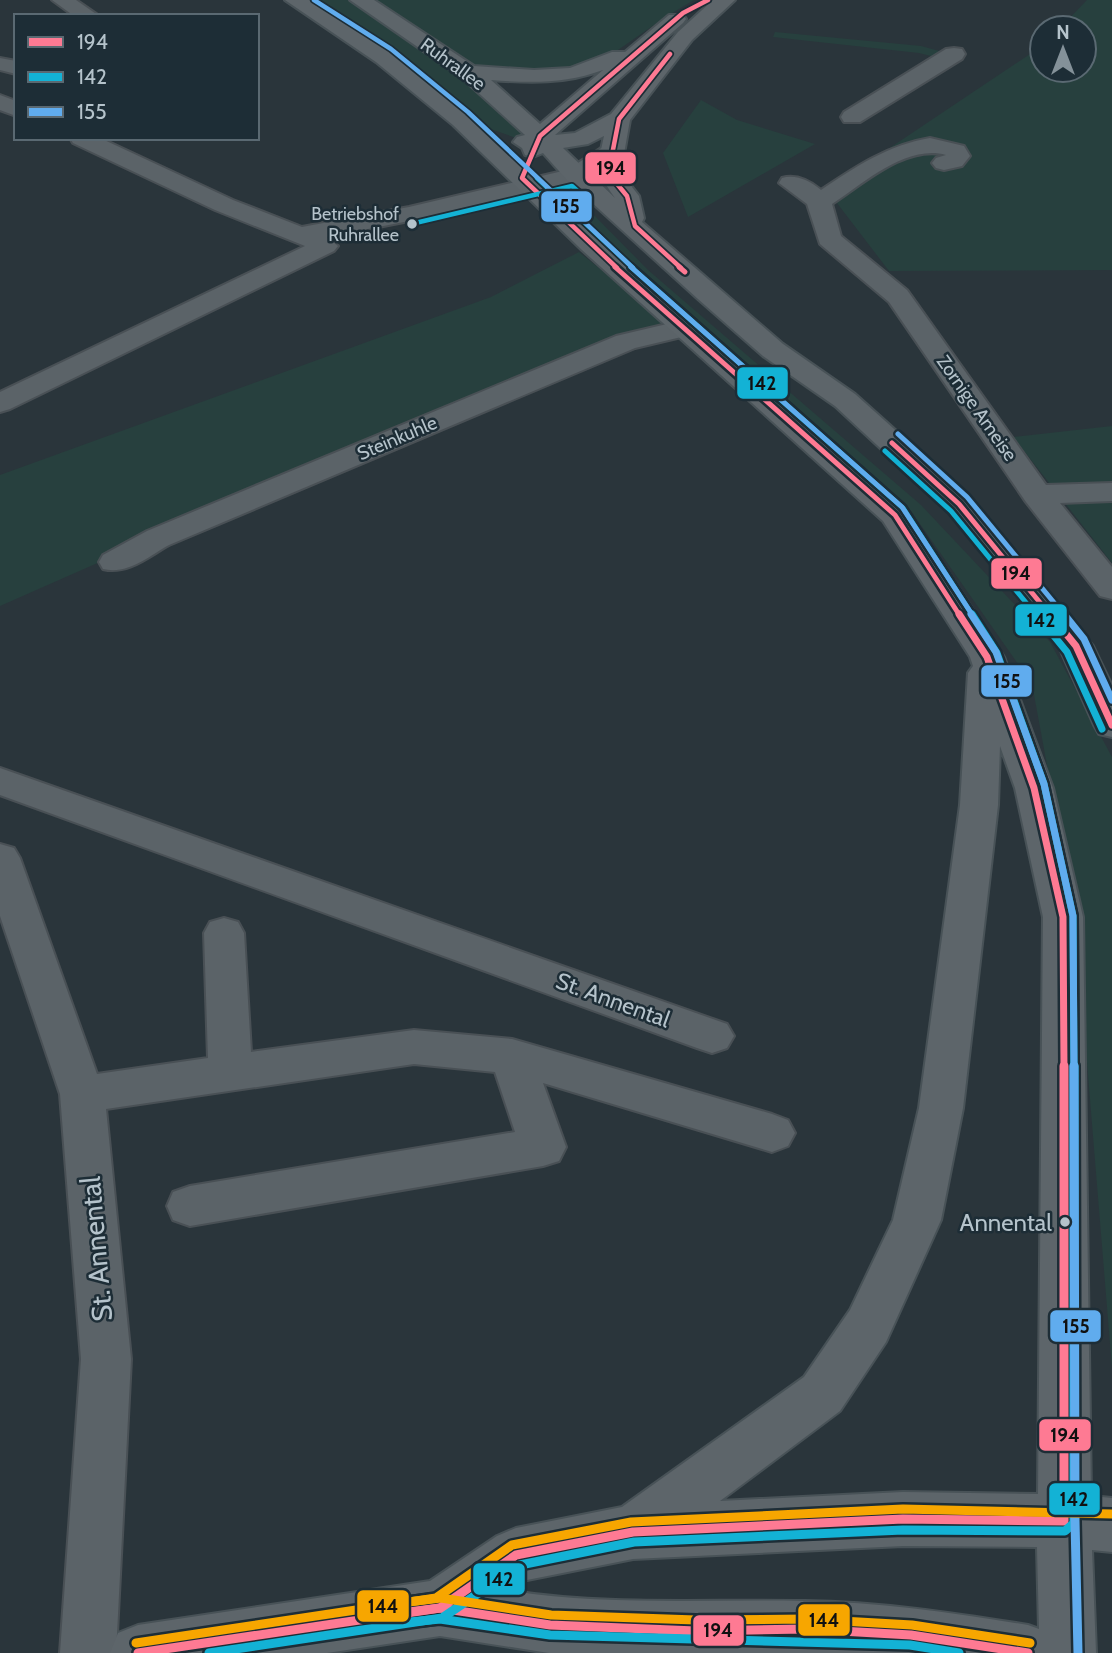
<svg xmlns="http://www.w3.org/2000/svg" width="1112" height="1653" font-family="Cabin,sans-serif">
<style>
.green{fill:#27403e}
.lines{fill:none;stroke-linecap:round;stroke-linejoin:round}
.minor-casing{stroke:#495055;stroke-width:4}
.major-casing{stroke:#485257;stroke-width:4}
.minor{fill:#5b6368;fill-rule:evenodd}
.major{fill:#5d656a;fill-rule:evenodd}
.bus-1-far3-casing{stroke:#1d2d36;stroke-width:8}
.bus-1-far2-casing{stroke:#1d2d36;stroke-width:10}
.bus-1-far1-casing{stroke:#1d2d36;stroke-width:12}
.bus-1-casing{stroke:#1d2d36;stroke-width:14}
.bus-2-far3-casing{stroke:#1d2d36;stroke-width:8}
.bus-2-far2-casing{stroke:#1d2d36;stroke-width:10}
.bus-2-far1-casing{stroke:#1d2d36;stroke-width:12}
.bus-2-casing{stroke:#1d2d36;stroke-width:14}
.bus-3-far3-casing{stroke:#1d2d36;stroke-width:8}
.bus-3-far2-casing{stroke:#1d2d36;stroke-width:10}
.bus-3-far1-casing{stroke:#1d2d36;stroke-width:12}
.bus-3-casing{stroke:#1d2d36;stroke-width:14}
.bus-4-casing{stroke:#1d2d36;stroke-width:14}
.bus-1-far3{stroke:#fe7a93;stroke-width:4.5}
.bus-1-far2{stroke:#fe7a93;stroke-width:5}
.bus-1-far1{stroke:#fe7a93;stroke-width:7}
.bus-1{stroke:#fe7a93;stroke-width:9}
.bus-2-far3{stroke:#13b2d5;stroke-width:4.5}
.bus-2-far2{stroke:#13b2d5;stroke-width:5}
.bus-2-far1{stroke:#13b2d5;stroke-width:7}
.bus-2{stroke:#13b2d5;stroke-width:9}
.bus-3-far3{stroke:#60acee;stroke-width:4.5}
.bus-3-far2{stroke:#60acee;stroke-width:5}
.bus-3-far1{stroke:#60acee;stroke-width:7}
.bus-3{stroke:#60acee;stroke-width:9}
.bus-4{stroke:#f7a600;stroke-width:9}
.bus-dot{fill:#b5c3cb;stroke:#1d2d36;stroke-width:2.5}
.labels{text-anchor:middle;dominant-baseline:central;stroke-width:5;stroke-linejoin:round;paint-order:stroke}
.far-bus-label{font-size:18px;fill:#b5c3cb;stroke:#1d2d36;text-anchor:end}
.far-street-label{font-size:19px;fill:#b5c3cb;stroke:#1d2d36}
.street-label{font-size:23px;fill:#b5c3cb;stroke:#1d2d36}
.near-bus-label{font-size:24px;fill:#b5c3cb;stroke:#1d2d36;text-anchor:end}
.near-street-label{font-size:28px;fill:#b5c3cb;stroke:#1d2d36}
.line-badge{stroke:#1d2d36;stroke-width:2.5}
.pale-badge-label{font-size:19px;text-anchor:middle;font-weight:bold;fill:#111}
</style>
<rect width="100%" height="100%" fill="#2a353b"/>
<g class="green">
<polygon points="298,0 357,0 467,72 531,131 519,139 462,119"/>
<polygon points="362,0 694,0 667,16 592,68 572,74 472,72"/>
<polygon points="1087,0 1112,0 1112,270 889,271 827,190 1042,46 1042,70 1084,70 1084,28 1060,28"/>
<polygon points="775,32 921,46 954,55 947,60 919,53 773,37"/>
<polygon points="701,100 737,120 815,144 688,217 663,153"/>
<polygon points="552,186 581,202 648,270 921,505 1050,642 1112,757 1112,1368 1075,916 1032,684 911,511 643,272"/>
<polygon points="579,252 675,329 245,498 0,606 0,475 491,297"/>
<polygon points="1112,426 1112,563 1013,437"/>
</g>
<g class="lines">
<defs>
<g id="minor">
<polygon points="52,0 76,0 99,16 74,16"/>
<polygon points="954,48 962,49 965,54 962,59 860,122 844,122 841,117 844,112 946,49"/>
<polygon points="0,58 16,61 16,74 0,70"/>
<polygon points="0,95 16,101 16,116 0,110"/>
<polygon points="70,138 100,138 233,200 302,227 409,207 567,170 603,147 619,147 623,152 583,180 409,221 327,237 338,246 334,251 10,409 0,412 0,392 305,246 215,210 73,143"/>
<path d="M 930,138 L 964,146 L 970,156 L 962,166 L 944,170 L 936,168 L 932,163 L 936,158 L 946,155 C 906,144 863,184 832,204 L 841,236 L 907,290 L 1046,485 L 1112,483 L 1112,501 L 1060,503 L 1112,567 L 1112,599 L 1100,596 L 1026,502 L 889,302 L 820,244 L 807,204 L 779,183 L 782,178 C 796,174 810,181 821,190 C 855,167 888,145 930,138 Z"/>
<path d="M 684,320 L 694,322 L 698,328 L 694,334 L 635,348 L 169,545 C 149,556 128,575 103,569 L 99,562 L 103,555 L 147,531 L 616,336 Z"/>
<polygon points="0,768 727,1024 734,1036 727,1048 712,1053 697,1048 0,795"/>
<polygon points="0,844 14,848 20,858 97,1074 208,1058 204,933 210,922 224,918 238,922 244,933 251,1052 414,1030 512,1039 772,1114 788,1120 795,1133 788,1146 772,1152 543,1083 566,1147 559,1161 543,1166 190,1226 173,1220 167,1206 173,1192 190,1186 515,1132 495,1072 414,1064 106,1109 131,1359 116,1653 60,1653 81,1359 60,1094 0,916"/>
</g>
<g id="major">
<path d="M 285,0 L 309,0 L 392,52 L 469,115 L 600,240 L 906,508 L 1004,657 L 1053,788 L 1083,917 L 1091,1496 L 1112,1498 L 1112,1552 L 1092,1550 L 1096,1653 L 549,1653 L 440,1636 L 327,1653 L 110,1653 L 118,1633 L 138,1625 L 430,1581 L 497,1536 L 516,1528 L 622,1507 L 804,1377 L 850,1310 L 893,1220 L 919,1108 L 960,805 L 968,673 L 973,666 L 970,657 L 883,521 L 582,250 L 453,125 L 376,62 ZM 1000,746 L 1015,788 L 1043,917 L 1038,1494 L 903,1492 L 720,1501 L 840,1411 L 886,1342 L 941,1220 L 963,1108 L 998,805 ZM 903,1546 L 1037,1547 L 1039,1629 L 1028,1625 C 954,1613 880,1602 805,1601 C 707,1599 609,1606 512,1591 L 527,1580 L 633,1559 Z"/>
<path d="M 350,0 L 374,0 L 474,66 L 534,70 L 570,68 L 612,52 L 625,52 L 669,15 L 683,15 L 686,19 L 683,23 L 555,135 L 575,133 L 611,114 L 678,32 L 713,0 L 735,0 L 692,40 L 630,120 L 622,165 L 625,178 L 639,196 L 644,218 L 642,222 L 783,344 L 855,394 L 970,497 L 1093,646 L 1112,686 L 1112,737 L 1099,734 L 1094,725 L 1060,649 L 948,511 L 835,406 L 763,356 L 698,299 L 567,180 L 543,153 L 533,157 L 525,155 L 522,148 L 513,142 L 517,137 L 525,135 L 461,77 ZM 603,70 L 540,124 L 491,80 C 531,83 565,84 603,70 ZM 604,136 C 597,169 595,170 615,198 L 563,148 L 588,144 Z"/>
</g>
</defs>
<use href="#minor" class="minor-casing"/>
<use href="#major" class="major-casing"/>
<use href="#minor" class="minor"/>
<use href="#major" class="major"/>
<defs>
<g id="bus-1-far3">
<polyline points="670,54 619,119 610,165 613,179 627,196 635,226 681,268"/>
<polyline points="617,268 522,178 540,136 683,13 708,0"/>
</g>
<g id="bus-1-far2">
<polyline points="615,267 895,515 960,616"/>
<polyline points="679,267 685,272"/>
<polyline points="892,443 959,504 1051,616"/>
</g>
<g id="bus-1-far1">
<polyline points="959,614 987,657 1034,788 1063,917 1064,1067"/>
<polyline points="1050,614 1076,646 1112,725"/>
</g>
<g id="bus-1">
<polyline points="409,1612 440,1608 550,1625 696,1631 805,1629 911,1635 1028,1653"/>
<polyline points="138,1653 440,1608 516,1555 633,1532 903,1519 1064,1521 1064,1066"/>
</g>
<g id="bus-2-far3">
<polyline points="537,178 633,268"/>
<polyline points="411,224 572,186 581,194"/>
</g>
<g id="bus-2-far2">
<polyline points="631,267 903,508 973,616"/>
<polyline points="885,451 951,511 1037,616"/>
</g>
<g id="bus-2-far1">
<polyline points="972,614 997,653 1044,784 1073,916 1074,1067"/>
<polyline points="1036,614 1067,652 1102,729"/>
</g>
<g id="bus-2">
<polyline points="410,1622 440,1619 550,1635 910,1645 959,1653"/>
<polyline points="209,1653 442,1618 520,1565 634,1542 903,1530 1065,1531 1074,1523 1074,1066"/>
</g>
<polyline id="bus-3-far3" points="314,0 391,49 468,112 633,268"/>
<g id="bus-3-far2">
<polyline points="631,267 902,507 973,616"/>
<polyline points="898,434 967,497 1065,616"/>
</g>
<g id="bus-3-far1">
<polyline points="971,614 996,652 1044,784 1073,916 1074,1067"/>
<polyline points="1064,614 1084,639 1112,700"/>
</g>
<polyline id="bus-3" points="1074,1066 1075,1521 1078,1653"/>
<g id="bus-4">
<polyline points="408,1602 441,1598 551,1615 696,1620 806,1619 912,1625 1030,1643"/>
<polyline points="136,1643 436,1598 512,1545 631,1522 903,1509 1112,1514"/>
</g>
</defs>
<use href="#bus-1-far3" class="bus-1-far3-casing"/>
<use href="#bus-1-far2" class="bus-1-far2-casing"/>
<use href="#bus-1-far1" class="bus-1-far1-casing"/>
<use href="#bus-1" class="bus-1-casing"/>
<use href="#bus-2-far3" class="bus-2-far3-casing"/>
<use href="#bus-2-far2" class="bus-2-far2-casing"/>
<use href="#bus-2-far1" class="bus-2-far1-casing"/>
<use href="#bus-2" class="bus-2-casing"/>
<use href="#bus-3-far3" class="bus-3-far3-casing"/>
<use href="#bus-3-far2" class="bus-3-far2-casing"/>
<use href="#bus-3-far1" class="bus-3-far1-casing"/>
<use href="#bus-3" class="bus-3-casing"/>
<use href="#bus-4" class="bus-4-casing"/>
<use href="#bus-1-far3" class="bus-1-far3"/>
<use href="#bus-1-far2" class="bus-1-far2"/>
<use href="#bus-1-far1" class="bus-1-far1"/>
<use href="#bus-1" class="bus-1"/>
<use href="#bus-2-far3" class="bus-2-far3"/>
<use href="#bus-2-far2" class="bus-2-far2"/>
<use href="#bus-2-far1" class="bus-2-far1"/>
<use href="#bus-2" class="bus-2"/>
<use href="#bus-3-far3" class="bus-3-far3"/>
<use href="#bus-3-far2" class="bus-3-far2"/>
<use href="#bus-3-far1" class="bus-3-far1"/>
<use href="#bus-3" class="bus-3"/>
<use href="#bus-4" class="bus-4"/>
</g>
<g class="bus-dot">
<circle cx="412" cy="224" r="6"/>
<circle cx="1065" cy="1222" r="6"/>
</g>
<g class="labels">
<g class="far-bus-label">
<text x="399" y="214">Betriebshof<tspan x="399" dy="21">Ruhrallee</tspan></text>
</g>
<g class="far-street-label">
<text transform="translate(453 64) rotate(36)">Ruhrallee</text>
<text transform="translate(977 408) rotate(55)">Zornige Ameise</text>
<text transform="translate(397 438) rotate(-23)">Steinkuhle</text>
</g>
<g class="street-label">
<text transform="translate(613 1000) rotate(20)">St. Annental</text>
</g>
<g class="near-bus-label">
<text x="1052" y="1222">Annental</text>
</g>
<g class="near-street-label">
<text transform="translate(96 1249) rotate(-95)">St. Annental</text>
</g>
</g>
<g class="line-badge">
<rect x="584" y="151" width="53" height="34" rx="7" fill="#fe7a93"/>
<rect x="540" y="190" width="53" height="33" rx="7" fill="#60acee"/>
<rect x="736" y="366" width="53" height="34" rx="7" fill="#13b2d5"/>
<rect x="990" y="557" width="53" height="33" rx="7" fill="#fe7a93"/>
<rect x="1014" y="603" width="54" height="34" rx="7" fill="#13b2d5"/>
<rect x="980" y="664" width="53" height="34" rx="7" fill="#60acee"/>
<rect x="1049" y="1309" width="53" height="34" rx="7" fill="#60acee"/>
<rect x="1038" y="1418" width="54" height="34" rx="7" fill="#fe7a93"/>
<rect x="1048" y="1482" width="53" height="34" rx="7" fill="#13b2d5"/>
<rect x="472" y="1562" width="54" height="34" rx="7" fill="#13b2d5"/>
<rect x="356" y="1589" width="54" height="34" rx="7" fill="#f7a600"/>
<rect x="797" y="1603" width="54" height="34" rx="7" fill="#f7a600"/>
<rect x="692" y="1614" width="53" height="33" rx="7" fill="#fe7a93"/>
</g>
<g class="pale-badge-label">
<text x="611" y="175">194</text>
<text x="566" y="213">155</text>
<text x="762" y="390">142</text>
<text x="1016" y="580">194</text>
<text x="1041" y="627">142</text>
<text x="1007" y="688">155</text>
<text x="1076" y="1333">155</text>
<text x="1065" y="1442">194</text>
<text x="1074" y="1506">142</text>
<text x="499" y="1586">142</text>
<text x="383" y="1613">144</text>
<text x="824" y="1627">144</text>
<text x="718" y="1637">194</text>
</g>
<rect x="14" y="14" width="245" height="126" fill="#1d2d36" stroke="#5a6972" stroke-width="2"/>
<rect x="28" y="37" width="35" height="10" fill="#fe7a93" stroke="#5a6972" stroke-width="2"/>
<text x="77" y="49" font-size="21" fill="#b5c3cb">194</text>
<rect x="28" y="72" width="35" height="10" fill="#13b2d5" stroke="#5a6972" stroke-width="2"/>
<text x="77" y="84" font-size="21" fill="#b5c3cb">142</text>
<rect x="28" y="107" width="35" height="10" fill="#60acee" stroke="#5a6972" stroke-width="2"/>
<text x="77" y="119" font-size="21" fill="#b5c3cb">155</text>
<g transform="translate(1063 49)"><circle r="33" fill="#1d2d36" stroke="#5a6972" stroke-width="2"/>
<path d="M0-5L12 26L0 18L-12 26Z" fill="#849199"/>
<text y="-10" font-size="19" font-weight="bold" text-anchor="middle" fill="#b5c3cb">N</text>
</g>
</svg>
